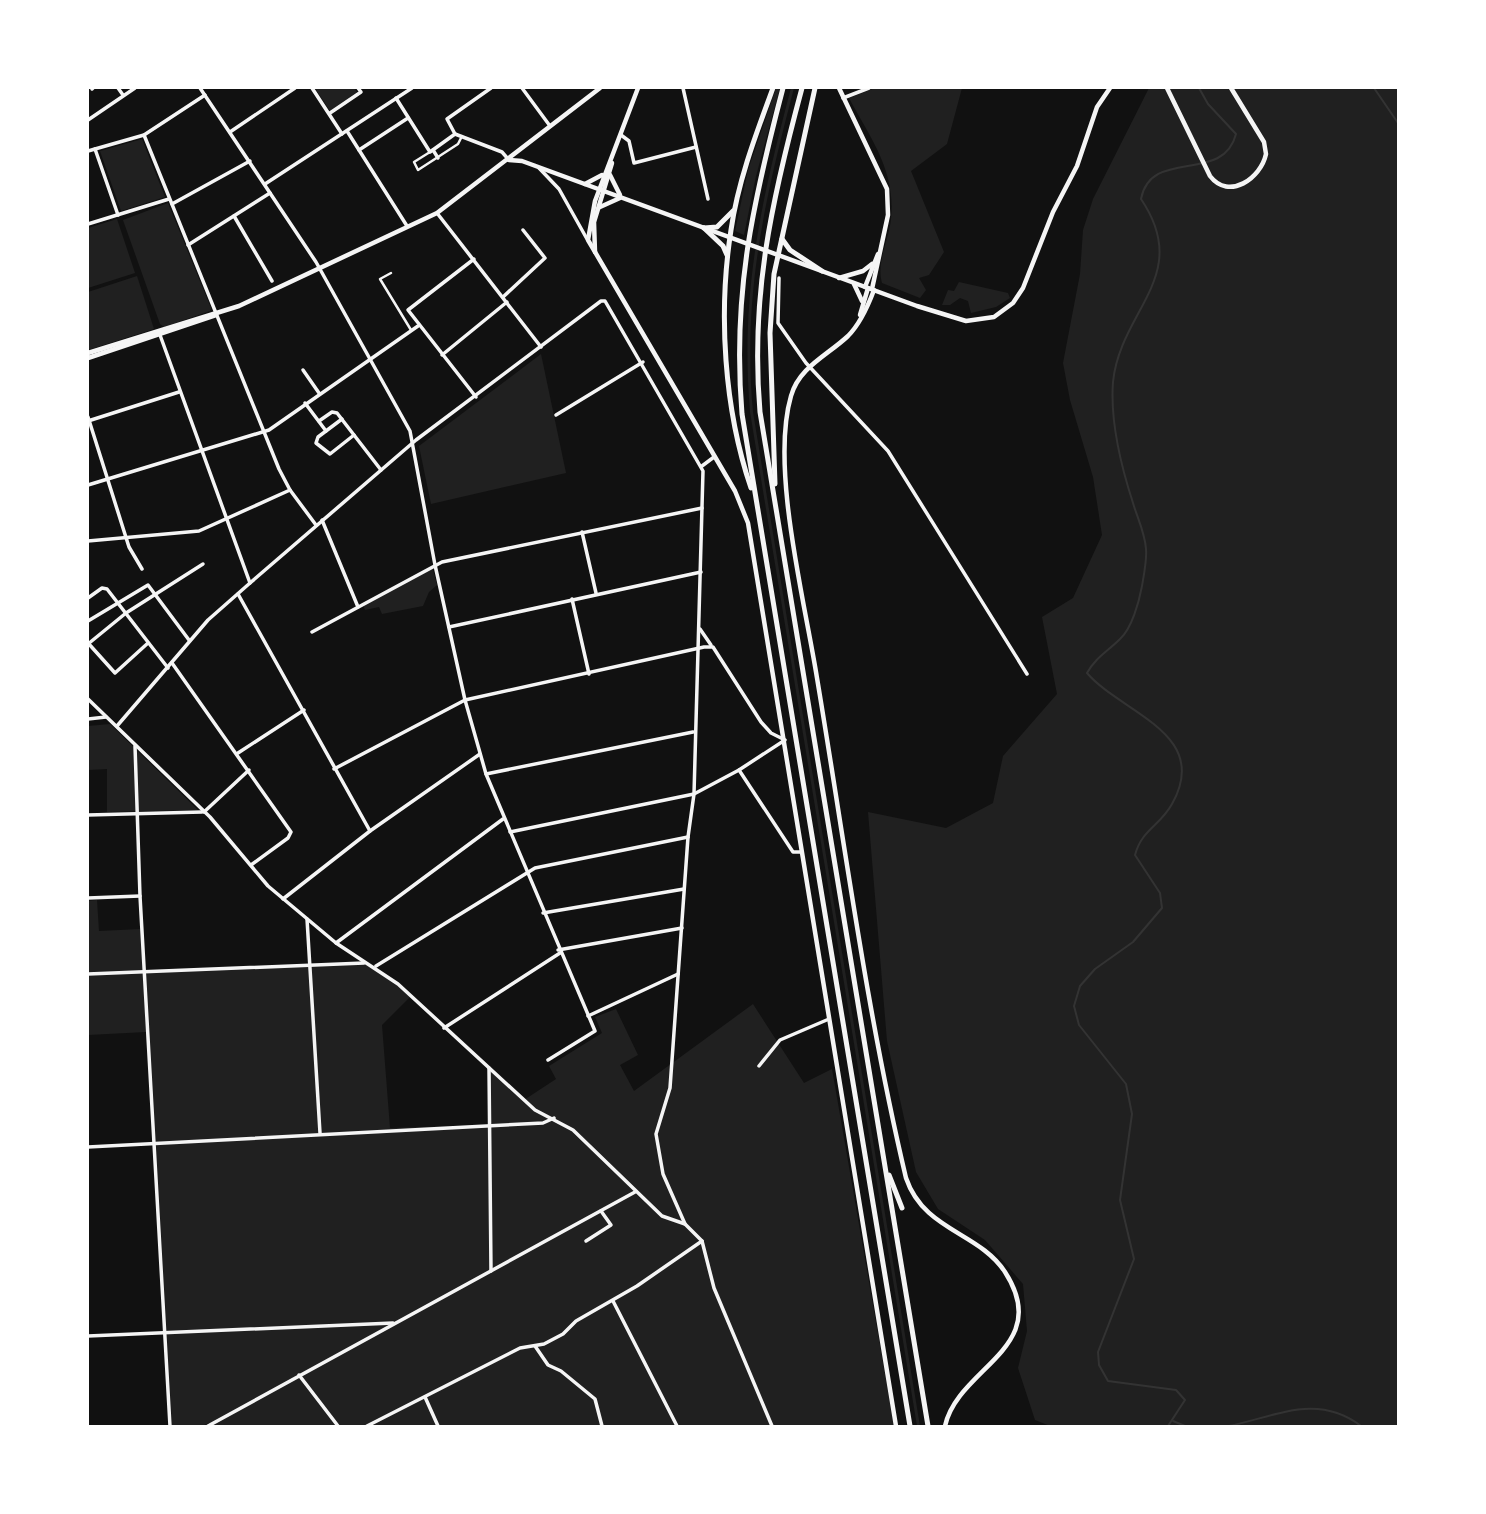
<svg xmlns="http://www.w3.org/2000/svg" width="1486" height="1514" font-family="'Fira Sans',sans-serif">
<style>
.green{fill:#202020}
.lines{fill:none;stroke-linecap:round;stroke-linejoin:round}
.stream{stroke:#333;stroke-width:2}
.pedestrian{stroke:#f5f5f5;stroke-width:2.5}
.minor{stroke:#f5f5f5;stroke-width:3.5}
.tertiary{stroke:#f5f5f5;stroke-width:3.5}
.secondary{stroke:#f5f5f5;stroke-width:4.5}
.motorway{stroke:#f5f5f5;stroke-width:5}
</style>
<rect width="100%" height="100%" fill="#111"/>
<g class="green">
<polygon points="315,88 354,88 357,92 330,111"/>
<polygon points="776,88 780,88 756,176 744,235 735,231 748,170"/>
<path d="M 791,88 L 794,88 C 765,199 742,295 753,412 L 920,1426 L 917,1426 L 750,412 C 740,292 761,202 791,88 Z"/>
<path d="M 875,88 L 962,88 L 947,144 L 911,171 L 944,252 L 929,275 L 919,278 L 926,290 L 920,298 L 882,283 C 876,262 889,240 891,219 C 896,171 871,139 849,98 Z"/>
<polygon points="1149,88 1398,88 1398,1426 1050,1426 1035,1420 1018,1368 1027,1331 1023,1284 985,1240 938,1209 916,1172 887,1041 868,812 946,828 993,803 1003,756 1057,694 1042,617 1073,598 1102,535 1093,477 1070,400 1063,363 1080,274 1083,230 1093,199"/>
<polygon points="142,139 165,197 121,211 100,151"/>
<polygon points="168,203 211,308 210,311 164,327 160,324 123,220"/>
<polygon points="117,219 135,273 88,288 88,228"/>
<polygon points="137,276 154,329 88,350 88,292"/>
<polygon points="959,282 1008,293 1010,298 996,307 971,313 968,301 960,298 950,305 942,305 948,290 954,291"/>
<polygon points="541,354 566,473 431,504 419,446"/>
<polygon points="432,566 437,585 429,592 423,606 382,614 379,607 365,610 363,605"/>
<polygon points="110,724 198,810 107,812 107,769 88,770 88,726"/>
<polygon points="97,900 99,931 141,929 146,1032 88,1035 88,901"/>
<polygon points="366,964 375,966 411,996 382,1025 390,1128 488,1125 489,1069 524,1100 556,1079 549,1066 602,1033 595,1017 616,1009 638,1055 620,1065 634,1091 753,1004 804,1083 832,1069 894,1426 212,1426 209,1423 202,1426 172,1426 146,971"/>
</g>
<g class="lines">
<g class="stream">
<polyline points="1374,88 1398,123"/>
<polyline points="1173,1421 1185,1426"/>
<path d="M 1168,1426 L 1185,1400 L 1176,1390 L 1108,1381 L 1099,1365 L 1098,1352 L 1134,1259 L 1120,1200 L 1132,1114 L 1126,1084 L 1079,1025 L 1074,1006 L 1080,986 L 1095,969 L 1133,942 L 1162,908 L 1160,893 L 1135,855 C 1142,829 1160,826 1172,804 C 1212,733 1121,713 1087,673 C 1096,657 1107,652 1120,639 C 1132,628 1139,602 1142,586 C 1144,574 1147,560 1146,549 C 1145,533 1137,517 1133,503 C 1121,466 1110,421 1113,382 C 1120,310 1193,276 1141,199 C 1151,147 1223,185 1236,134 L 1208,104 L 1199,88"/>
<path d="M 1229,1426 C 1277,1416 1317,1393 1361,1426"/>
</g>
<g class="pedestrian">
<polyline points="430,152 414,162 418,170 458,144 462,136"/>
<polyline points="391,273 380,279 411,330"/>
</g>
<g class="minor">
<polyline points="118,88 123,95"/>
<polyline points="200,88 316,262 410,431 435,565 465,700 486,774 595,1031 548,1060"/>
<polyline points="312,88 342,134"/>
<polyline points="683,88 708,199"/>
<polyline points="92,89 93,88"/>
<polyline points="396,98 430,152 455,134"/>
<polyline points="843,98 869,88"/>
<polyline points="330,113 361,92 358,88"/>
<polyline points="88,120 135,88"/>
<polyline points="347,131 407,226"/>
<polyline points="230,132 295,88"/>
<polyline points="455,134 447,119 491,88"/>
<polyline points="455,134 502,152 509,160"/>
<polyline points="144,135 279,469 290,490 316,525"/>
<polyline points="621,135 629,141 634,163 696,147"/>
<polyline points="95,149 118,215"/>
<polyline points="359,150 408,118"/>
<polyline points="433,150 438,158"/>
<polyline points="88,151 144,135 205,95"/>
<polyline points="539,168 559,189 587,239"/>
<polyline points="265,184 412,88"/>
<polyline points="172,204 250,161"/>
<polyline points="437,213 541,347"/>
<polyline points="234,216 272,281"/>
<polyline points="88,224 169,199"/>
<polyline points="188,245 270,193"/>
<polyline points="474,259 408,310 476,397"/>
<polyline points="779,278 778,323 806,363 888,451 1027,674"/>
<polyline points="503,297 545,258 523,230"/>
<polyline points="160,335 250,583"/>
<polyline points="442,355 507,302"/>
<polyline points="303,370 319,393"/>
<polyline points="305,403 326,431"/>
<polyline points="556,415 643,362"/>
<polyline points="88,417 129,547 142,569"/>
<polyline points="342,419 318,437 316,443 330,454 354,435"/>
<polyline points="88,421 179,392"/>
<polyline points="319,421 332,412 337,413 381,470"/>
<polyline points="702,466 714,457"/>
<polyline points="88,485 269,430 418,326"/>
<polyline points="322,520 358,607"/>
<polyline points="582,532 596,593"/>
<polyline points="88,541 199,531 290,490"/>
<polyline points="238,594 370,831"/>
<polyline points="88,598 102,588 107,589 168,668"/>
<polyline points="572,599 589,674"/>
<polyline points="88,621 148,585 189,640"/>
<polyline points="449,627 701,572"/>
<polyline points="700,629 711,645"/>
<polyline points="312,632 442,562 702,508"/>
<polyline points="88,643 115,673 148,643"/>
<polyline points="88,644 126,613 203,564"/>
<polyline points="172,663 291,832 288,838 251,865"/>
<polyline points="88,699 210,817 268,886 336,943 398,984 535,1110 573,1130 662,1216 685,1224 702,1241 714,1288 772,1426"/>
<polyline points="88,719 106,717"/>
<polyline points="117,726 208,620 250,583 416,440 601,301 605,301 703,471 694,794 688,837 670,1088 656,1134 663,1174 685,1224"/>
<polyline points="135,746 140,896 170,1426"/>
<polyline points="238,753 304,710"/>
<polyline points="334,769 465,700 704,647 713,647 761,722 771,733 785,740 739,770 694,794 510,832"/>
<polyline points="739,770 793,852 802,852"/>
<polyline points="486,774 693,732"/>
<polyline points="204,812 249,770"/>
<polyline points="88,815 202,812"/>
<polyline points="88,898 140,896"/>
<polyline points="283,899 370,831 480,754"/>
<polyline points="543,913 684,889"/>
<polyline points="307,919 320,1133"/>
<polyline points="336,943 503,819"/>
<polyline points="558,950 682,928"/>
<polyline points="376,966 535,868 688,837"/>
<polyline points="88,974 364,963"/>
<polyline points="588,1016 678,974"/>
<polyline points="444,1028 560,953"/>
<polyline points="759,1066 780,1040 829,1019"/>
<polyline points="489,1068 491,1271"/>
<polyline points="88,1147 543,1123 554,1118"/>
<polyline points="586,1241 611,1225 601,1211"/>
<polyline points="613,1301 677,1426"/>
<polyline points="88,1336 393,1323"/>
<polyline points="535,1346 548,1365 561,1371 595,1399 602,1426"/>
<polyline points="299,1375 338,1426"/>
<polyline points="425,1397 438,1426"/>
<polyline points="208,1426 635,1192"/>
<polyline points="367,1426 520,1348 544,1344 563,1334 576,1321 637,1286 702,1241"/>
</g>
<polyline class="tertiary" points="522,88 550,126"/>
<g class="secondary">
<polyline points="638,88 595,201 588,240 735,491 748,523 896,1426"/>
<polyline points="839,88 887,189 888,215 872,289"/>
<path d="M 1167,88 L 1210,176 C 1229,201 1261,178 1266,154 L 1264,142 L 1231,88"/>
<polyline points="509,160 522,161 917,306 966,321 994,317 1013,303 1023,288 1053,212 1077,166 1097,107 1110,88"/>
<polyline points="610,175 620,195"/>
<polyline points="585,184 602,175"/>
<polyline points="600,207 620,198"/>
<polyline points="595,252 594,222 612,163"/>
<polyline points="839,278 863,271 872,264"/>
<polyline points="854,284 862,301"/>
<polyline points="865,287 878,254"/>
<path d="M 874,290 C 868,306 860,324 848,336 C 828,355 799,367 791,396 C 770,468 805,602 817,678 C 845,845 867,1014 906,1178 C 924,1231 979,1232 1005,1272 C 1054,1348 958,1367 945,1426"/>
<polyline points="860,315 868,288"/>
<polyline points="88,353 239,306 437,213 600,88"/>
<polyline points="88,358 216,315"/>
</g>
<g class="motorway">
<path d="M 783,88 C 753,202 732,294 742,414 L 910,1426"/>
<path d="M 802,88 C 772,199 750,296 760,412 L 928,1426"/>
<polyline points="704,228 723,246 727,255"/>
<polyline points="704,228 717,227 733,211"/>
<polyline points="782,239 790,250 822,271"/>
<polyline points="775,484 770,333 774,274 815,88"/>
<path d="M 751,488 C 724,409 718,313 731,230 C 738,181 756,134 773,88"/>
<polyline points="889,1175 902,1208"/>
</g>
</g>
<rect width="1486" height="1514" fill="none" stroke="#ffffff" stroke-width="178"/>
</svg>
